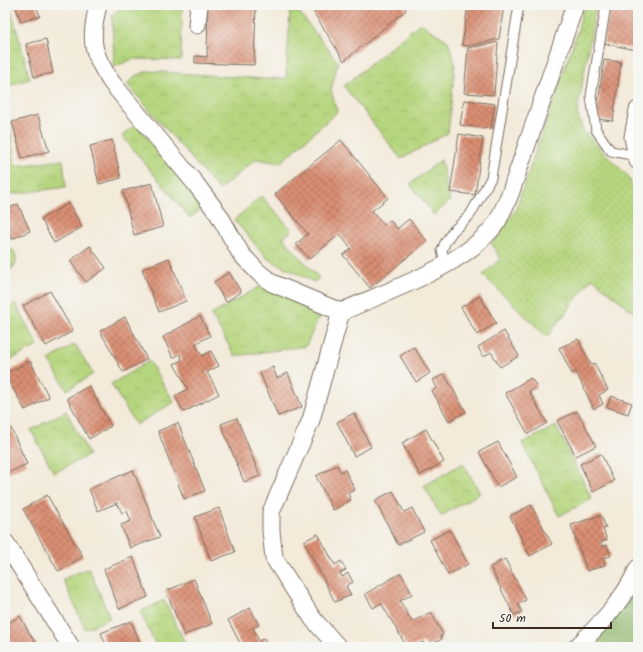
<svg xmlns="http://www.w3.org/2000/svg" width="643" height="652" font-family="Kalam,sans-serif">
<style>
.grass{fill:url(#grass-dots);stroke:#78804e}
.forest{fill:url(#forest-crowns);stroke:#667046}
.park{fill:url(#park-crowns);stroke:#78804e}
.building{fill:url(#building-cross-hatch)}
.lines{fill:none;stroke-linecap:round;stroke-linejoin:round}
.lane-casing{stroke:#7b6d5f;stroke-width:11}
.street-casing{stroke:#7b6d5f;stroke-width:19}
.lane{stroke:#fff;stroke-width:9}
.street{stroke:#fff;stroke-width:17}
</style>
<defs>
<pattern id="grass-dots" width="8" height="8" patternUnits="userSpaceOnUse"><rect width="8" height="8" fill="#b5d67e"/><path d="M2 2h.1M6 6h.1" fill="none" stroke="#9db86c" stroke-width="1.8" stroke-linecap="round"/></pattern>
<pattern id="forest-crowns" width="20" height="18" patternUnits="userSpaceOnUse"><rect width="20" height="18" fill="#90b76d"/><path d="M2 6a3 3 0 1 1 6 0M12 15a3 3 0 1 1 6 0" fill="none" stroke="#779559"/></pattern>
<pattern id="park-crowns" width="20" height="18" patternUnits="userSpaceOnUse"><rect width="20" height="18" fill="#b5d67e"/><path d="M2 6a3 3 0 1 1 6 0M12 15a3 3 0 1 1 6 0" fill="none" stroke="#9db86c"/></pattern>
<pattern id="building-cross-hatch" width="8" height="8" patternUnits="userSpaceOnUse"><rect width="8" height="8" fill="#da8f73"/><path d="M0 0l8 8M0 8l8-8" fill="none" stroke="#b2755e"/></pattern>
</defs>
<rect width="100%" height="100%" fill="#f6f6f2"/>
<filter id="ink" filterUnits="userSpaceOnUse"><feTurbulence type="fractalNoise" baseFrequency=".025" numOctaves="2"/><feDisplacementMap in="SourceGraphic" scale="8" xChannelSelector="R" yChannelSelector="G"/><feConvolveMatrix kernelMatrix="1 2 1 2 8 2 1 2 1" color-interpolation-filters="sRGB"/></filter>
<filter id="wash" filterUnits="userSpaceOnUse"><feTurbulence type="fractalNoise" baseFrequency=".012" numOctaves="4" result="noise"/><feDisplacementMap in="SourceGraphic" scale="16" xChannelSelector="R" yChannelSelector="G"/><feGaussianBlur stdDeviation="0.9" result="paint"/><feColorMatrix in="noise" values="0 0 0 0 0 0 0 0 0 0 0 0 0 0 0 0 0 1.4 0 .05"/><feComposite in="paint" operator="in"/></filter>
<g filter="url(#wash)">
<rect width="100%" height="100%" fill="#f3ead9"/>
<polygon class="grass" points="583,5 596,5 577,113 583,131 628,176 638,199 638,316 592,278 547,337 483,275 500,259 492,244 515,211 578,30"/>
<polygon class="forest" points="638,589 638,647 589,647"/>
<g class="park">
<polygon points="5,5 10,5 30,79 10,85 5,68"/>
<polygon points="124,5 182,5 181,60 133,59 114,67 112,15"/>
<polygon points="290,11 298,11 338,62 331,90 337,112 280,163 256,159 219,190 127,84 135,76 148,71 265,79 286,78"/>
<polygon points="420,23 448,41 455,64 448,133 401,159 344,86"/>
<polygon points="136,124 204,207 190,218 122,136"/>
<polygon points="10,128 15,166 63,160 66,187 5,195 5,129"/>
<polygon points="441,160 450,201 434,215 410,184"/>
<polygon points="261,196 292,230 283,238 319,278 314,282 268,259 234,220"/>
<path d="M 5,245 L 14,251 C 19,261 15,269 5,273 Z"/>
<polygon points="264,284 322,310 306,346 235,356 211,315"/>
<polygon points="16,304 38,346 8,361 5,355 5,309"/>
<polygon points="75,344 93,374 67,390 49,360"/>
<polygon points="149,361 174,402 136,425 111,384"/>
<polygon points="66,411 89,455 54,473 31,430"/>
<polygon points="556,426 592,499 559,516 522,443"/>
<polygon points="463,463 480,493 441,516 424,486"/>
<polygon points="89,568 110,618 85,629 63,579"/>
<polygon points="164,600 186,645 182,647 157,647 140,612"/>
</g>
<g id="blocks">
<g class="building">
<polygon points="15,5 36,5 40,16 21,22"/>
<polygon points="208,5 256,5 254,65 195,63 195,56 207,57"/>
<polygon points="309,5 404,5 406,10 344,61"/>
<polygon points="468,5 504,5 499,39 468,46 462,45"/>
<polygon points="610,5 638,5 638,38 636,50 603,43"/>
<polygon points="46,39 53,73 34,77 26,44"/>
<polygon points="498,42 494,95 464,93 468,48"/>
<polygon points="604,60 621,62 613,121 596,119"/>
<polygon points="464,100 495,104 491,129 460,125"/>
<polygon points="38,115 49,151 22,158 12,122"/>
<polygon points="459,134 483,138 475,195 450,192"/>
<polygon points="112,140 121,178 99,184 90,146"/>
<polygon points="341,140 388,198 372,211 384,225 390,220 397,229 409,219 427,241 370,288 343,255 351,249 340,234 309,259 296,244 308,234 275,194"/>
<polygon points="152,183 163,227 134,235 123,191"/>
<polygon points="69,203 82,227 54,243 41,219"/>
<polygon points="18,204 30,231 12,239 5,223 5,210"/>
<polygon points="90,246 106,268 86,282 70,261"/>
<polygon points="169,258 186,301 159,312 142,269"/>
<polygon points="229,272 241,292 226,302 214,282"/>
<polygon points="50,291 73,331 46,346 23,306"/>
<polygon points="480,296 496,323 477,335 461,307"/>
<polygon points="200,316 210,336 195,344 202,356 211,351 219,366 207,372 219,394 184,412 175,396 188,389 174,364 182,360 180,354 173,358 163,337"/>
<polygon points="125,317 147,359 123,372 100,331"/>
<polygon points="504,331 519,356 500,367 491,352 483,357 478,347"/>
<polygon points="578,339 591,365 594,363 608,390 599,395 603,404 594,409 576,372 572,374 559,348"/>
<polygon points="414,347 430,373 416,382 400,356"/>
<polygon points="30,361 49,397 25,410 5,374"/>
<polygon points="273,367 277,378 288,373 302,407 278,416 260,373"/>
<polygon points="444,374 466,412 449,421 432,391 437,388 433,380"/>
<polygon points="531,378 537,387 529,391 547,423 528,434 505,393"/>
<polygon points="89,386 111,426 89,439 67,398"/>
<polygon points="611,396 632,403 628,414 607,407"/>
<polygon points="577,411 596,446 576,456 557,421"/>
<polygon points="354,413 371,447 354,456 337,422"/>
<polygon points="237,418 260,476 244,482 221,424"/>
<polygon points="178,423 205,491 184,499 158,431"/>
<polygon points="10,426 27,464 5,474 5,428"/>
<polygon points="426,429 444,462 420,475 402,443"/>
<polygon points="498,442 517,477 498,487 479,452"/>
<polygon points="601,454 614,481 593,492 580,464"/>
<polygon points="337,465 341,472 345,470 355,490 348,493 351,500 333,510 316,476"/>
<polygon points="133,470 160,537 130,548 121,525 131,521 127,511 122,513 117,503 98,511 89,489"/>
<polygon points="393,491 404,512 412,508 424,532 398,545 375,500"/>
<polygon points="47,495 83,557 58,571 23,509"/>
<polygon points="531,505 552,544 530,556 510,516"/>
<polygon points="219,508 235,552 211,561 195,517"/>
<polygon points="601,515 606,528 603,529 607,540 601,542 602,547 607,545 611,556 603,558 605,565 587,571 571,525"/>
<polygon points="450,530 468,564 448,575 430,540"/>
<polygon points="318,534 335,565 341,561 346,570 340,573 342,577 348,573 353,582 346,586 351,595 335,602 304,541"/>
<polygon points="133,557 148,597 119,609 104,569"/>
<polygon points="505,559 526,600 518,604 522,612 514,615 490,567"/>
<polygon points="401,573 412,594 400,601 412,622 431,612 443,635 440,636 442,639 427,647 423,642 412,647 407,647 381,603 373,608 365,594"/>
<polygon points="194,579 212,624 184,635 166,591"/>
<polygon points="250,608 259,625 253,628 259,641 264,638 269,647 242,647 228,620"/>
<polygon points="20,616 27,629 38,647 6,647 5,645 5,625"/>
<polygon points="131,621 142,647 107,647 101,633"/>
</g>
</g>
</g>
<g filter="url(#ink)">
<use href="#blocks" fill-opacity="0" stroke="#7b6d5f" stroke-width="1"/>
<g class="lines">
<defs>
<g id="lane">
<polyline points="606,5 591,96 596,130 611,151 637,156"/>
<polyline points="445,264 442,250 445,243 452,232 470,215 491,178 519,5"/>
</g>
<g id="street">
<path d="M 98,5 C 89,41 92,53 112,83 L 195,183 L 219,215 L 241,254 L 258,272 L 272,283 L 341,312"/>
<polyline points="197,25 199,5"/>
<polyline points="638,110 633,137 638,161"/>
<polyline points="5,542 71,647"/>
<path d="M 338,647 L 313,619 L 274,558 L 271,531 L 271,512 L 311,420 L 341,312 C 387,291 468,265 497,222 C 502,213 506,203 510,194 L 575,5"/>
<path d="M 577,647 C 600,624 625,599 638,568"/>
</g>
</defs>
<use href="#lane" class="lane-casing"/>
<use href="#street" class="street-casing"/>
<use href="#lane" class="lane"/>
<use href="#street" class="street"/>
</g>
</g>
<rect width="643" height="652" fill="none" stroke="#f6f6f2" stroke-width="20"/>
<path d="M493 622v6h118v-6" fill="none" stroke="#3b2a1e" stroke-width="2"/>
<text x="499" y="622" font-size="12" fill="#3b2a1e" stroke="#f6f6f2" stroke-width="3" paint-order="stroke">50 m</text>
</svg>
